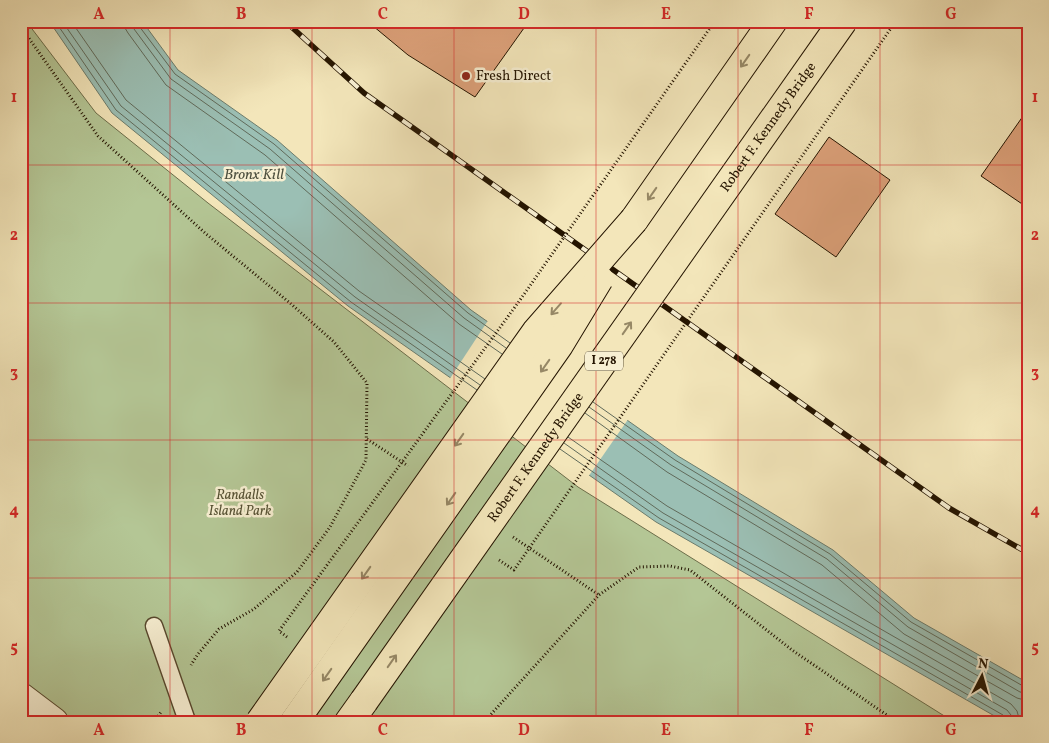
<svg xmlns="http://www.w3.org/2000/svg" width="1049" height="743" font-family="Vollkorn,serif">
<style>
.green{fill:#b4c695;stroke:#6c6d4a}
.water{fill:#9bbfb4;stroke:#6b7b6c}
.pier{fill:#f3e6ba}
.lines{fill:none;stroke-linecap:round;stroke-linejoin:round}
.shore{stroke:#606a5a;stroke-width:1}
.building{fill:#dda17a;stroke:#241400}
.service-casing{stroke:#58482e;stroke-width:19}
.minor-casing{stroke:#58482e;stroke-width:30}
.motorway-casing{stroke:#241400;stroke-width:30}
.path{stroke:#241400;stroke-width:3;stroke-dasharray:1 2.5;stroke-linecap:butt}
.service{stroke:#f7efd2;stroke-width:16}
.minor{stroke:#f7efd2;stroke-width:28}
.motorway{stroke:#f3e6ba;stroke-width:28}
.rail-casing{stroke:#241400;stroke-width:5.5}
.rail{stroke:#f7efd2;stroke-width:4;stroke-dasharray:11;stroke-linecap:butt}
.motorway-bridge-casing{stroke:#241400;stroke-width:30;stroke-linecap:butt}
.path-bridge{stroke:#241400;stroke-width:3;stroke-dasharray:1 2.5;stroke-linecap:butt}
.motorway-bridge{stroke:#f3e6ba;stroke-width:28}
.oneway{stroke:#968866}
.grid{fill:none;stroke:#d62828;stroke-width:1;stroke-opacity:0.55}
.poi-dot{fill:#8f2418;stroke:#f7efd2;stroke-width:2}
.labels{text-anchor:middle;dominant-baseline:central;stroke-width:5;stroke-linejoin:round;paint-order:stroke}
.shield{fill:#f7efd2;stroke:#63563f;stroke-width:1}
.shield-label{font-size:12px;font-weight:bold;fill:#241400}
.poi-label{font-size:14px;fill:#241400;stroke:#f7efd2;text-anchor:start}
.street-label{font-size:14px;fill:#241400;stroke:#f7efd2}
.park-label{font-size:14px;font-style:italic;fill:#565234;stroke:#f7efd2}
.water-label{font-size:15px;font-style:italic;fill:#4e503f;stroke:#f7efd2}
.neatline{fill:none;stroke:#d62828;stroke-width:2}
.grid-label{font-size:16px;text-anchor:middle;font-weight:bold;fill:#d62828}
</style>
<rect width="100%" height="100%" fill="#f3e6ba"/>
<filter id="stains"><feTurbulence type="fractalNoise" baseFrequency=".004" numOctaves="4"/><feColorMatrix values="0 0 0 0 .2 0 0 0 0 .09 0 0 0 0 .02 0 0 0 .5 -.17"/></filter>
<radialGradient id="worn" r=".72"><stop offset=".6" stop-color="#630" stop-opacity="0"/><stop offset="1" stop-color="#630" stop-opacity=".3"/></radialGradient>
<polygon class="green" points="21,21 26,21 96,113 208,203 578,487 954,722 21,722"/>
<polygon class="water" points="49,21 142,21 178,70 277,140 471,310 678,456 833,550 914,618 1028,683 1028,722 1005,722 656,522 348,306 112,113"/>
<polygon class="pier" points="489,319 629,418 588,477 449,380"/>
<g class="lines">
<g class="shore">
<polyline points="55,21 116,110 351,302 477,390"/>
<polyline points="62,21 121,106 355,297 480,385"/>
<polyline points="71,21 126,100 359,291 485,379"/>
<polyline points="125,21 125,28 128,33 166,85 265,155 459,324 502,354"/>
<polyline points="132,21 134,29 171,79 270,149 464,318 506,348"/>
<polyline points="138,21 139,26 175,74 274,144 468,313 510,343"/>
<polyline points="593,402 675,460 830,554 911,622 1023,686 1028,687"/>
<polyline points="589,407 671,465 827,559 908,627 1020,692 1028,693"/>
<polyline points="585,413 667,472 822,565 904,634 1017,698 1028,701"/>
<polyline points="568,437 667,506 1011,704 1017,711 1020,722"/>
<polyline points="564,443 663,513 1007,710 1011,715 1012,722"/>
<polyline points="560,449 659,518 1003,715 1006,718 1006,722"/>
</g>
</g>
<g class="building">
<polygon points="367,21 529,21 475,97 408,55"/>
<polygon points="1028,109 1028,208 981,176"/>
<polygon points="829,137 890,180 836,257 775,214"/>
</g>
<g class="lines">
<defs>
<polyline id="service" points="154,626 186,718 184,722"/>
<polyline id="minor" points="21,697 54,722"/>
<g id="motorway">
<polyline points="634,220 773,21"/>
<polyline points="349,722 364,701"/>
</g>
</defs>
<use href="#service" class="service-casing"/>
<use href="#minor" class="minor-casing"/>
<use href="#motorway" class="motorway-casing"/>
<g class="path">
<polyline points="21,27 98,136 205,233 290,303 334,342 367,383 366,460 330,527 297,572 254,609 219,629 198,654 191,665"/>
<polyline points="367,439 408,466"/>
<polyline points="513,537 599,595"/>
<polyline points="154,722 161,712"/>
<polyline points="484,722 599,595 639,567 670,566 690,570 792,650 897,722"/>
</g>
<use href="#service" class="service"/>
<use href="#minor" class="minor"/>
<use href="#motorway" class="motorway"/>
<defs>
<polyline id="rail" points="285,21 364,93 949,508 1028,553"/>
</defs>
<use href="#rail" class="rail-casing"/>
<use href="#rail" class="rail"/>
<defs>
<g id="motorway-bridge">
<path id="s1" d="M 364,701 L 843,21"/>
<polyline points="260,722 536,332 634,220"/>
<polyline points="294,722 559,345 599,279"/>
</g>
</defs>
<use href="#motorway-bridge" class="motorway-bridge-casing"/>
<g class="path-bridge">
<polyline points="499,560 514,570 896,21"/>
<polyline points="287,637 279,631 520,300 715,21"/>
</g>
<use href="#motorway-bridge" class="motorway-bridge"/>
</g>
<defs><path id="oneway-shaft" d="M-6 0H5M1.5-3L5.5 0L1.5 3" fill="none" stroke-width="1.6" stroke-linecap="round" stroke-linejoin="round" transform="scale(1.25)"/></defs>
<g class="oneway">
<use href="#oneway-shaft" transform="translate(745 61) rotate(125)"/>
<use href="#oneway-shaft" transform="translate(652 194) rotate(125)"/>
<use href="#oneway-shaft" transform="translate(556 309) rotate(131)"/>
<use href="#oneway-shaft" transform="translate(627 328) rotate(-55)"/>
<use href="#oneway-shaft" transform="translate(545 366) rotate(125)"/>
<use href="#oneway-shaft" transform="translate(459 440) rotate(125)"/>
<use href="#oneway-shaft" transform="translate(451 499) rotate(125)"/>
<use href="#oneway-shaft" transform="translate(366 573) rotate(125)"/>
<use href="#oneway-shaft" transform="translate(392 661) rotate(-55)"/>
<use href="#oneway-shaft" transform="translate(327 675) rotate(125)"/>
</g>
<path class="grid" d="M 170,21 L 170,722M 312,21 L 312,722M 454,21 L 454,722M 596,21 L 596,722M 738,21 L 738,722M 880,21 L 880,722M 21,165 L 1028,165M 21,303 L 1028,303M 21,440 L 1028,440M 21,578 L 1028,578"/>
<circle class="poi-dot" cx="466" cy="76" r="5"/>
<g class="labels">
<rect class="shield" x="585" y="351.5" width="38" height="19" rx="4"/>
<g class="shield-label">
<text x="604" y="361">I 278</text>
</g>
<g class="poi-label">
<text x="476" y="76">Fresh Direct</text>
</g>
<g class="street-label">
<text stroke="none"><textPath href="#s1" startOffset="702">Robert F. Kennedy Bridge</textPath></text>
<text stroke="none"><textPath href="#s1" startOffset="298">Robert F. Kennedy Bridge</textPath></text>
</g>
<g class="park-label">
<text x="240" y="495">Randalls<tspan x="240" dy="16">Island Park</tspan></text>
</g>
<g class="water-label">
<text x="254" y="175">Bronx Kill</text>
</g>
</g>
<rect width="1049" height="743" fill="none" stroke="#f3e6ba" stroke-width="55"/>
<g transform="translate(982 676) rotate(6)" stroke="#f7efd2" stroke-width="4" paint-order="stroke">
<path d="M0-4L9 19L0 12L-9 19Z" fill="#241400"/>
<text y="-8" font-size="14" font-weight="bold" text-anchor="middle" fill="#241400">N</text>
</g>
<rect x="28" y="28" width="994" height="688" class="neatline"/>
<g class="grid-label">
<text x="99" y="19">A</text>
<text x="241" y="19">B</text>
<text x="383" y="19">C</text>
<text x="524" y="19">D</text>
<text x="666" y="19">E</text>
<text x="809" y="19">F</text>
<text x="951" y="19">G</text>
<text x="14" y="102">1</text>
<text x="1035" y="102">1</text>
<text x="14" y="240">2</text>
<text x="1035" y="240">2</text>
<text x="14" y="377">3</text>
<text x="1035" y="377">3</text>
<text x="14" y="515">4</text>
<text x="1035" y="515">4</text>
<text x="14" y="652">5</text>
<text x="1035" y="652">5</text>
<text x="99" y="735">A</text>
<text x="241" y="735">B</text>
<text x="383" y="735">C</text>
<text x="524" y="735">D</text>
<text x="666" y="735">E</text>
<text x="809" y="735">F</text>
<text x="951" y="735">G</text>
</g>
<rect width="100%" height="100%" filter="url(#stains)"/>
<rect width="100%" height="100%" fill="url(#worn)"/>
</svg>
